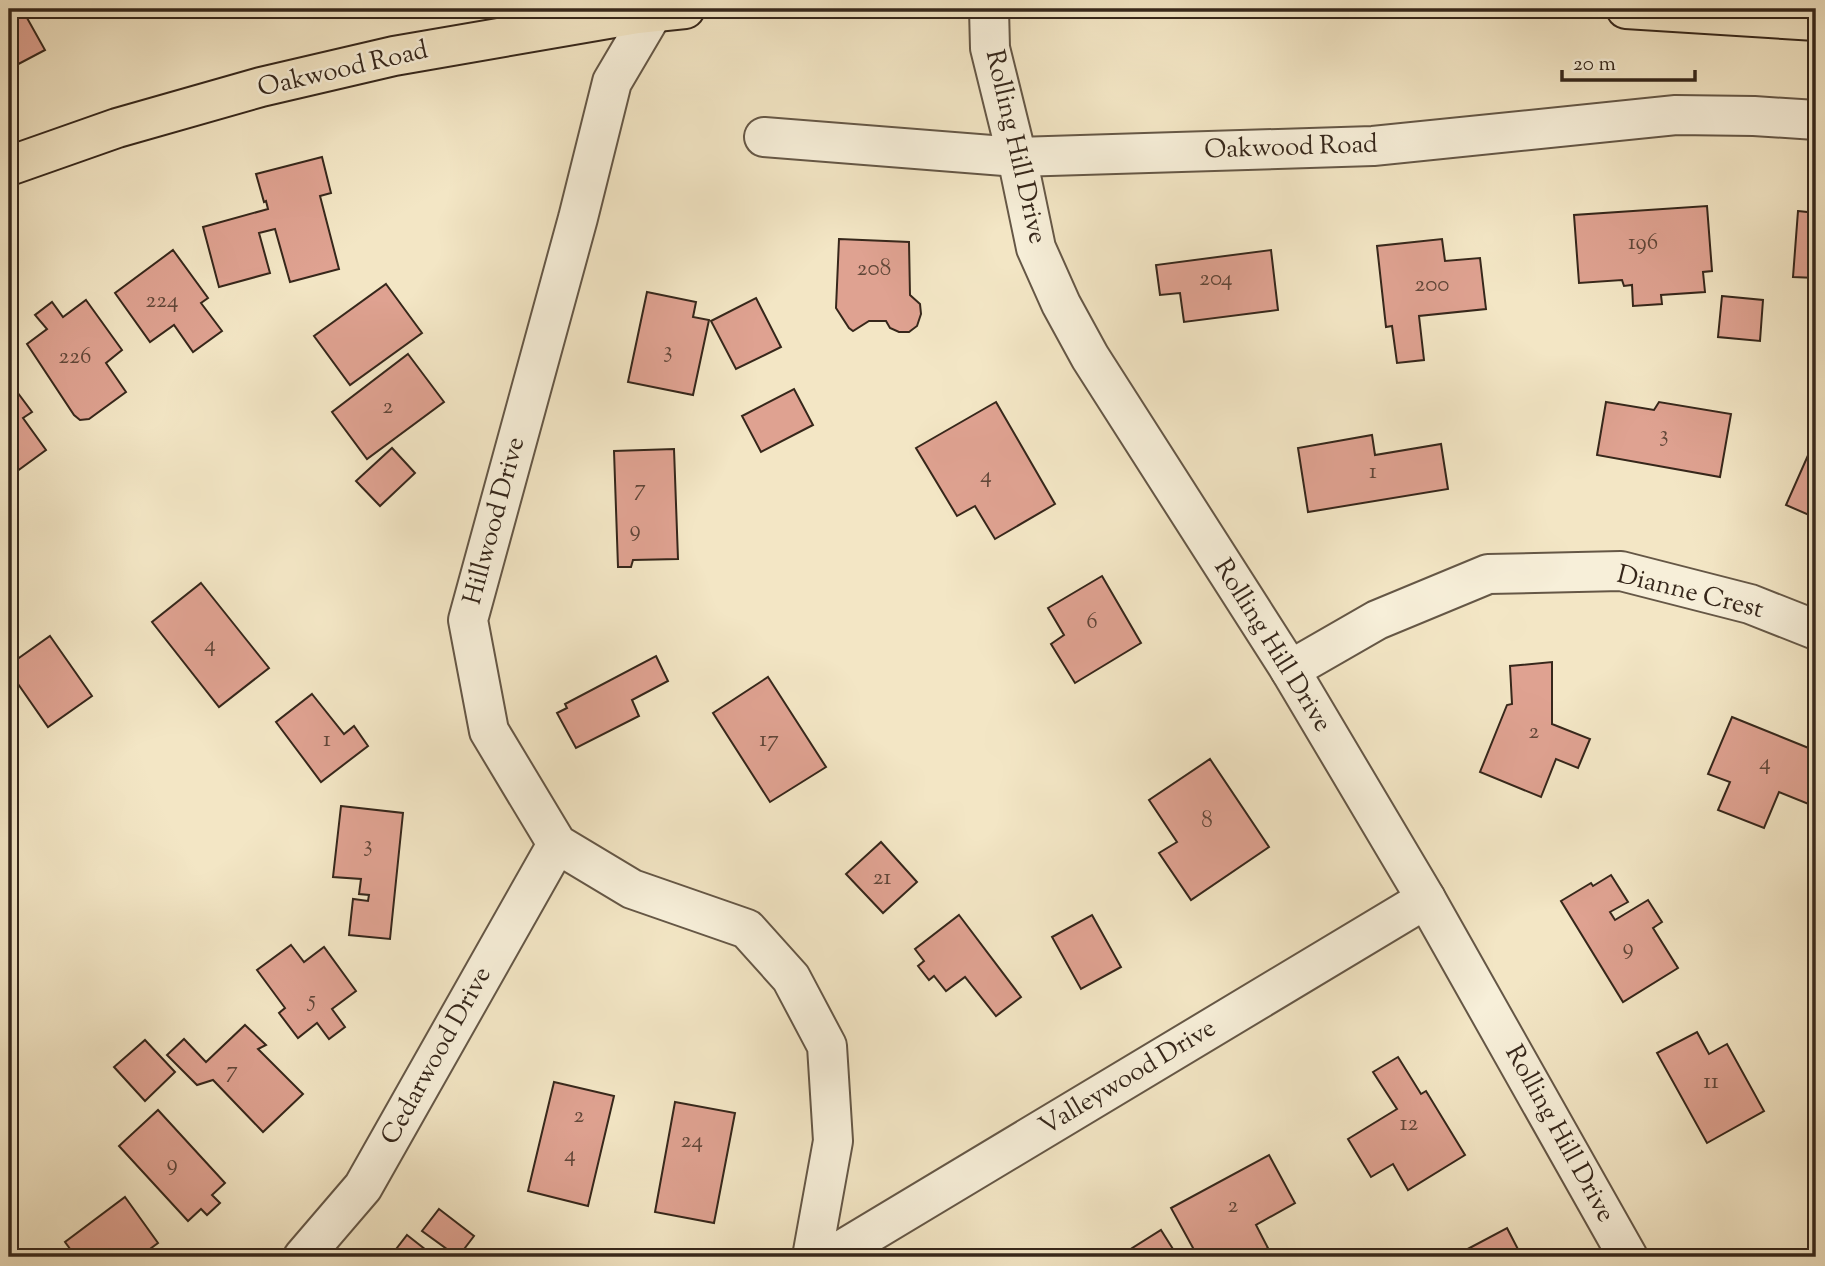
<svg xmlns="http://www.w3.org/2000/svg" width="1825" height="1266" font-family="'Sorts Mill Goudy',serif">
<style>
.building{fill:#dfa291;stroke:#36271b;stroke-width:2}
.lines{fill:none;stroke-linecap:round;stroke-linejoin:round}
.minor-casing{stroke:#655746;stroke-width:42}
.major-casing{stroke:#36271b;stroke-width:42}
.minor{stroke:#f7efd9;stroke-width:38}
.major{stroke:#f3e6c5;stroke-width:38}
.labels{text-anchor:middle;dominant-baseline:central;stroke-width:5;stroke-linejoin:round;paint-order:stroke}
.number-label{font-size:23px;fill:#604638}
.street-label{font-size:26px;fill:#36271b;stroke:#f7efd9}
</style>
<rect width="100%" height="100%" fill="#f3e6c5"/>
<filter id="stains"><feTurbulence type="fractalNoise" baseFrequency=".00286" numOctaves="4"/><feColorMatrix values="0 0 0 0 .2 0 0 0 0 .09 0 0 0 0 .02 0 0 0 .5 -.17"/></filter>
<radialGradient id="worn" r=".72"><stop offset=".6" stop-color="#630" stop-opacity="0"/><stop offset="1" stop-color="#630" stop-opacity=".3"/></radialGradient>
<g class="building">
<polygon points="9,9 22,9 45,50 9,69"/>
<polygon points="322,157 331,193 320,196 339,269 290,282 275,229 259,233 270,273 219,287 203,227 268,209 266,201 264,202 256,174"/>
<polygon points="1707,206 1712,271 1703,272 1705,292 1661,295 1662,304 1633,306 1632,285 1624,286 1622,280 1579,283 1574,215"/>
<polygon points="1798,211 1816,213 1816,278 1793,277"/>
<polygon points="839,239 909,242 910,295 920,304 921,314 917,326 909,332 899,332 890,328 886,321 869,321 853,331 849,328 836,308"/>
<polygon points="1442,239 1445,261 1480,258 1486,309 1419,316 1424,360 1397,363 1392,326 1386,327 1377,246"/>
<polygon points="173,250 208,298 201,303 222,331 193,352 174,325 150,342 115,293"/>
<polygon points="1271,250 1278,310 1184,322 1180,293 1160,295 1156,265"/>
<polygon points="386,284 422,333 350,385 314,336"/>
<polygon points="647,292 696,302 693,317 709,320 693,395 628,382"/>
<polygon points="1722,296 1763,300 1760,341 1718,337"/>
<polygon points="756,298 781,347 736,369 711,321"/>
<polygon points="86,300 122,350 106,363 126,392 89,419 80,420 74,415 27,344 47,329 35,315 52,302 63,317"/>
<polygon points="408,354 444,402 367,459 332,412"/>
<polygon points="9,381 32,412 23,418 46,450 9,477"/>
<polygon points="794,389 813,425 761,452 742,416"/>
<polygon points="996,402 1055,504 995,539 975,506 957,516 916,448"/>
<polygon points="1606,402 1654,410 1659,402 1731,414 1720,477 1597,455"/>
<polygon points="1372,435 1375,455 1441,444 1448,489 1308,512 1298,448"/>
<polygon points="1813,444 1816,445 1816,518 1786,505"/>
<polygon points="392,448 415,473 380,506 356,481"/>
<polygon points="674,449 678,559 633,560 631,567 618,567 614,451"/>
<polygon points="1102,576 1141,643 1075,683 1051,644 1064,635 1048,608"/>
<polygon points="201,583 269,668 219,707 152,622"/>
<polygon points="50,636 92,696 48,727 9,671 9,665"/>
<polygon points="656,656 668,681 632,700 639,716 576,748 557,713 567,708 565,704"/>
<polygon points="1552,662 1552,724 1590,739 1578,768 1556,759 1541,797 1480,772 1507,705 1512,704 1510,666"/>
<polygon points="768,677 826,767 770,802 713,713"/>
<polygon points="312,694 344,734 354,726 368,746 321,782 276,722"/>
<polygon points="1732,717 1816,751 1816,807 1779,792 1764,828 1718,810 1730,782 1708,774"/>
<polygon points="1210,759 1269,847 1191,900 1159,853 1177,842 1149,800"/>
<polygon points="341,806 403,813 390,939 349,935 353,899 368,901 369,895 359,894 361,879 333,877"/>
<polygon points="881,842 917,882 883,913 846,874"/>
<polygon points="1611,875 1628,902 1610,912 1615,920 1648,900 1662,922 1653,928 1678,968 1623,1002 1561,901 1591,883 1593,886"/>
<polygon points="959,915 1021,997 996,1016 965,977 946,991 934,976 929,980 918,966 924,961 915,949"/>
<polygon points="1092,915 1121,967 1081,989 1052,937"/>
<polygon points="291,945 304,962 324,947 356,991 332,1009 345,1027 329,1039 317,1023 298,1038 279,1013 285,1008 257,970"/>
<polygon points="245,1025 266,1045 258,1049 303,1094 263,1132 213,1080 197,1085 167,1055 184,1039 206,1062"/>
<polygon points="1697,1032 1709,1054 1727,1044 1764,1111 1707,1143 1657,1053"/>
<polygon points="145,1040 175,1072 145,1101 114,1067"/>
<polygon points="1398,1057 1421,1094 1426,1091 1465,1155 1408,1190 1393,1164 1371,1177 1348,1139 1397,1109 1373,1072"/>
<polygon points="554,1082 614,1096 588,1206 528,1191"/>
<polygon points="675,1102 735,1113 714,1223 655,1212"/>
<polygon points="158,1110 225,1183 212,1195 220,1203 207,1215 201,1209 188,1221 119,1146"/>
<polygon points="1269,1155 1295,1203 1256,1225 1268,1248 1251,1257 1245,1257 1241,1251 1229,1257 1198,1257 1171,1208"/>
<polygon points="125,1197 158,1243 139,1257 76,1257 65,1242"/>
<polygon points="439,1209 474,1236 458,1257 422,1231"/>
<polygon points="1507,1228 1522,1257 1465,1257 1462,1252"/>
<polygon points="1161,1230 1178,1257 1118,1257"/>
<polygon points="407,1235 435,1257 390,1257"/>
</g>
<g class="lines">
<defs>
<g id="minor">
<polyline points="655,9 612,82 578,218 468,620 489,731 557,844 632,889 747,929 791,978 827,1046 833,1141 812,1257"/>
<polyline points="989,9 990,48 1017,157 1036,248 1061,304 1090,357 1290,670 1426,899 1628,1257"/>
<polyline points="764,137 1017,157 1373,146 1676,115 1754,116 1816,120"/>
<polyline points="1290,670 1377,620 1488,574 1621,571 1750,604 1816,630"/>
<polyline points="303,1257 363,1187 557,844"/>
<polyline points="830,1257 1426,899"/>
</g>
<g id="major">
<polyline points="1626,9 1816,21"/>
<polyline points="9,166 117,128 261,87 394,56 637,14 685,9"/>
</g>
</defs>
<use href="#minor" class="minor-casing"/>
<use href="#major" class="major-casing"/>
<use href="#minor" class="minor"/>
<use href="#major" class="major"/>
</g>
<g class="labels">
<g class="number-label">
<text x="1643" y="243">196</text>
<text x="874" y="269">208</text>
<text x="1216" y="279">204</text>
<text x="1432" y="285">200</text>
<text x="162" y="301">224</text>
<text x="668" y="351">3</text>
<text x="75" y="357">226</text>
<text x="388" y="407">2</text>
<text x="1664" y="435">3</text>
<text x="1373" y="472">1</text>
<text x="986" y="476">4</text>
<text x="640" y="489">7</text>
<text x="635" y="530">9</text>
<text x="1092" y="622">6</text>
<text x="210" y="645">4</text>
<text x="1534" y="732">2</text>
<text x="327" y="740">1</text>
<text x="769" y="740">17</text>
<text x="1765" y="763">4</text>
<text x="1207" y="821">8</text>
<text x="368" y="845">3</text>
<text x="882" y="878">21</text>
<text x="1628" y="948">9</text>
<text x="312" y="1000">5</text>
<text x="232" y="1071">7</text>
<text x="1711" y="1082">11</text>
<text x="579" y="1116">2</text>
<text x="1409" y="1124">12</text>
<text x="692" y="1141">24</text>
<text x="570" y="1155">4</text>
<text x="172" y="1164">9</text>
<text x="1233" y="1206">2</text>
</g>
<g class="street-label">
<text transform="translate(343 70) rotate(-13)">Oakwood Road</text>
<text transform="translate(1015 147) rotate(77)">Rolling Hill Drive</text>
<text transform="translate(1291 148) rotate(-2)">Oakwood Road</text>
<text transform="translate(495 521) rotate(-75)">Hillwood Drive</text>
<text transform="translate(1690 593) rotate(14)">Dianne Crest</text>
<text transform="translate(1272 646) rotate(58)">Rolling Hill Drive</text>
<text transform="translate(437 1056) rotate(-61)">Cedarwood Drive</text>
<text transform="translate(1128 1078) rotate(-31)">Valleywood Drive</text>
<text transform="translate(1559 1134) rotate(61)">Rolling Hill Drive</text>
</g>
</g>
<rect width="1825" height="1266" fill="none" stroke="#f3e6c5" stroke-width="35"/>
<rect x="10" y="10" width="1804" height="1245" fill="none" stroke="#36271b" stroke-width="3.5"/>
<rect x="18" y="18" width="1790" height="1231" fill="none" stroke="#36271b" stroke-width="2"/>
<path d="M1562 70v10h133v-10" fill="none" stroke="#36271b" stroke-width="3.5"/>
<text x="1573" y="70" font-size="21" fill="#36271b" stroke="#f7efd9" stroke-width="5" paint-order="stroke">20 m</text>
<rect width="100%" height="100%" filter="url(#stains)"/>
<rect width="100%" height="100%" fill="url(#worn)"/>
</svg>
